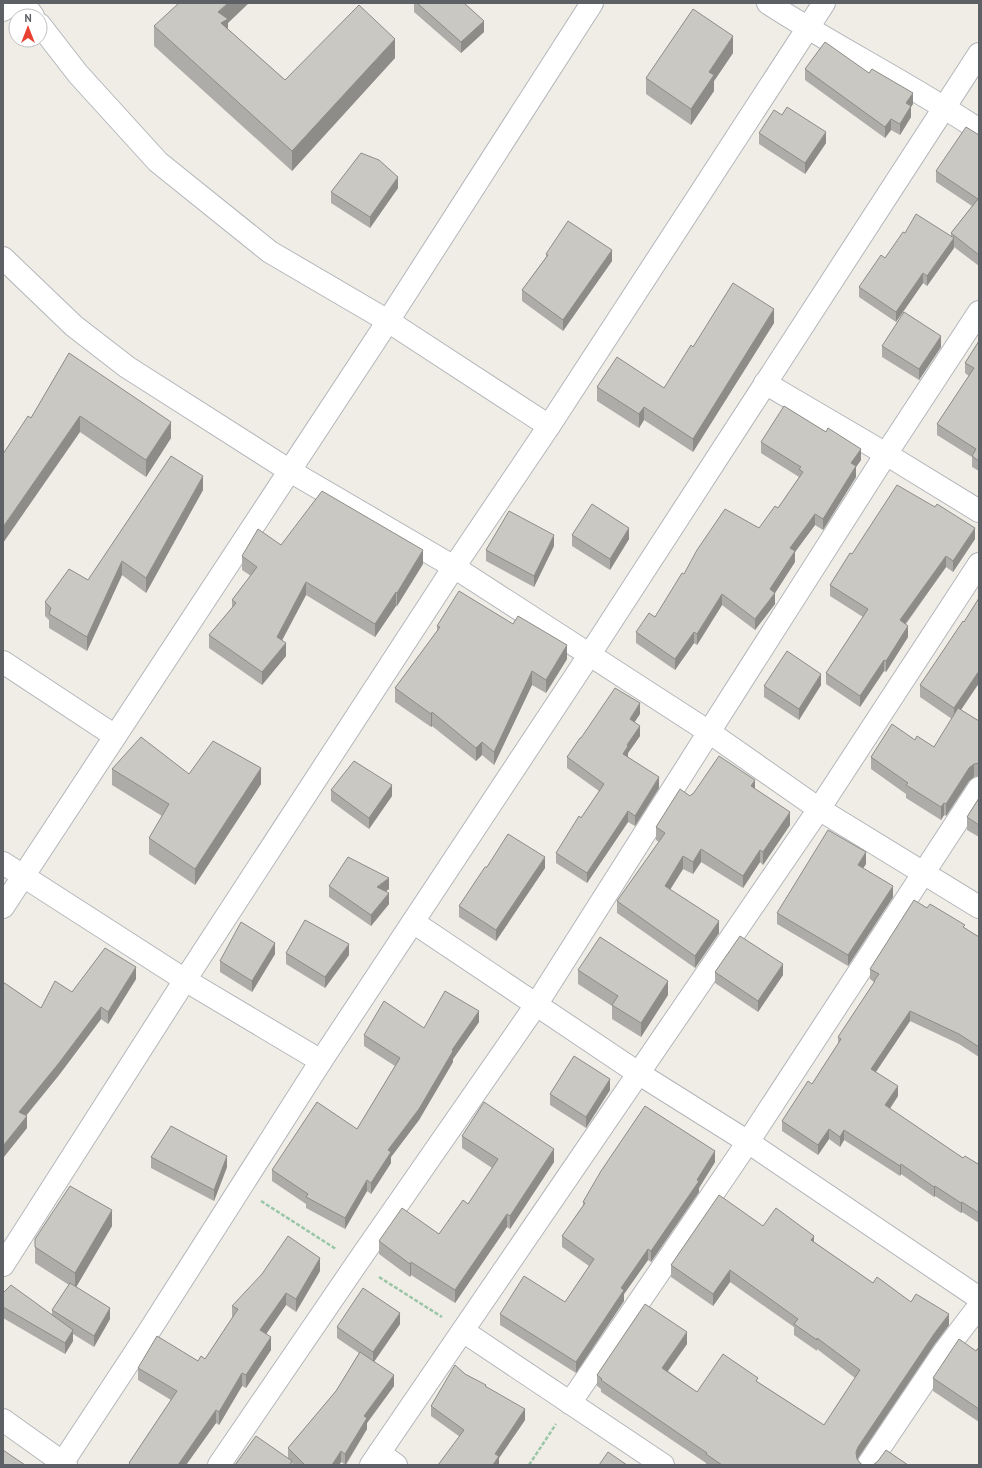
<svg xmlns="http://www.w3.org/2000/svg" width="982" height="1468" font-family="'PT Sans',sans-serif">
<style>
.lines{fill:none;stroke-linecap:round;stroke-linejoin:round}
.minor-casing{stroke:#b3b6ba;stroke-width:24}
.path{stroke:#9ac6a7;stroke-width:2.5;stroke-dasharray:4 2;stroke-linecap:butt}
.minor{stroke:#fff;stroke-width:22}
.wall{fill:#aeaca8}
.shaded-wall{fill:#8d8c88}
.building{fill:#cac8c3;stroke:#8d8c88}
</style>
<rect width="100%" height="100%" fill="#efede6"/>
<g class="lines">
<defs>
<g id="minor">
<polyline points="23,3 33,16"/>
<path d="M 768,3 C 837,48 911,84 979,130"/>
<polyline points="3,10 14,3"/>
<polyline points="40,25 78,74 158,162 270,252 388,321 549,426"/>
<polyline points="3,258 74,326 127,367 290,471 454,567 709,732 819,809 979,907"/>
<polyline points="765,383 886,454 979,511"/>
<polyline points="3,662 115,736"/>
<polyline points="3,863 185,980 321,1061"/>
<polyline points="3,907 388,321 592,3"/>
<polyline points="413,922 638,1073 748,1142 979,1298"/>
<polyline points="3,1265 185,980 454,567 549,426 824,3"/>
<polyline points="463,1331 663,1465"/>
<polyline points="570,1403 748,1142 979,788"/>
<polyline points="3,1420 66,1465"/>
<polyline points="379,1453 396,1465"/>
<polyline points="63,1462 146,1336 321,1061 590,654 979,54"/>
<polyline points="219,1465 357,1263 536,1005 709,732 886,454 979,312"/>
<polyline points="371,1465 819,809 979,564"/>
<polyline points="868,1465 944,1352 979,1306"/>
</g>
</defs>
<use href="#minor" class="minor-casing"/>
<g class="path">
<polyline points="261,1201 336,1249"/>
<polyline points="379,1277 442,1317"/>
<polyline points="529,1465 556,1424"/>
</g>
<use href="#minor" class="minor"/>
</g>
<g class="wall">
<polygon points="414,3 464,3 484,32 461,53 414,12"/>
<polygon points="228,23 228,29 285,80 395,58 292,171 154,46 154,26"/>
<polygon points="733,53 714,81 714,91 691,125 646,94 646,78"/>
<polygon points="805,69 869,73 913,104 911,107 911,117 900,135 891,130 885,138 805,80"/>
<polygon points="759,133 826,143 805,174 759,144"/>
<polygon points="979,135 979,266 954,247 954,248 927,286 923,283 896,322 859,297 859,287 885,258 905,233 951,236 951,233 972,206 936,182 936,171"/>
<polygon points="398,188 370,228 331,203 331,192"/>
<polygon points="546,254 612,261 563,331 522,301 522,290 546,257"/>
<polygon points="774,323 693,452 644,420 639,428 597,401 597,387 664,388 693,347"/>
<polygon points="979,341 979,471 972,467 972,457 937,435 937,424 969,376 965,373 965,363"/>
<polygon points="882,346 941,347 919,380 882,357"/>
<polygon points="69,353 171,438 146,477 80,432 31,418"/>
<polygon points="761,442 861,460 856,467 856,477 823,530 815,525 795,552 795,562 775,593 775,604 755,630 722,605 697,645 694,643 675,670 636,643 636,632 655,617 684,574 759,528 778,508 799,477 761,453"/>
<polygon points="203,490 146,593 122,575 87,651 49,628 49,620 45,616 45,602 88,580"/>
<polygon points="572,535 629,539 610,570 572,546"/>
<polygon points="975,539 953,572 946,567 906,624 908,637 886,672 884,671 860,707 826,684 826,673 863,617 830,596 830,585 852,554"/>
<polygon points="281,545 423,564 397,606 396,606 375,637 306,595 282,640 286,656 262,685 209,648 209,635 232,608 232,600 251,576 242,570 242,556"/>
<polygon points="554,546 534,587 486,561 486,550"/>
<polygon points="979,598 979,683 961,710 979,721 979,776 974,777 969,781 946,816 944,815 941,820 906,798 906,794 871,769 871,757 915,740 934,747 952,719 920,697 920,685 964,622"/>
<polygon points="437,626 567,659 546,693 532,685 494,765 482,755 476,761 432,726 431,727 395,702 395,688 437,631"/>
<polygon points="821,685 799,720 764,697 764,686"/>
<polygon points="640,714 634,722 640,736 628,753 628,757 659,788 635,826 628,822 587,883 556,863 556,853 581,818 599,791 567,768 567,757 581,738"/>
<polygon points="112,769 189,774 261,784 195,885 149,854 149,838 162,816 112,785"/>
<polygon points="755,789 790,825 763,865 760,862 743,888 701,862 693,874 683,869 670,889 719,933 695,968 617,913 617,901 659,842 656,840 656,827 690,796 693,794"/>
<polygon points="331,790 392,796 369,829 331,801"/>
<polygon points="979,798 979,837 967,830 967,817"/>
<polygon points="866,864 863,868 893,897 848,966 777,924 777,913"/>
<polygon points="487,867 545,868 496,941 459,917 459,906"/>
<polygon points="329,886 389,889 386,891 389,904 371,926 329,897"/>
<polygon points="927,908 965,928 979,937 979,1057 959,1044 910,1021 876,1072 898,1096 890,1109 963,1158 978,1164 979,1162 979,1223 962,1212 961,1213 935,1196 934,1197 901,1174 900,1176 844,1140 840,1147 829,1139 818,1155 782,1131 782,1121 812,1084 838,1044 838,1037 874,983 874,982 870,979 870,969"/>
<polygon points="286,953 349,955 325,988 286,964"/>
<polygon points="275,954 252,992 220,972 220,961"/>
<polygon points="578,970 668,995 641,1037 612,1019 612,1006 578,984"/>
<polygon points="715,972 783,975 758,1012 715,983"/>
<polygon points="136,979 108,1024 101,1019 59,1075 26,1116 27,1128 3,1158 3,982 41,1008 72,992"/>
<polygon points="479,1022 453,1059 453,1062 419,1120 391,1157 391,1163 371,1194 367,1191 345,1229 306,1208 306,1204 272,1181 272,1170 357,1129 395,1066 364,1046 364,1035"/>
<polygon points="610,1090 586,1128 550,1105 550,1094"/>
<polygon points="462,1136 554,1162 510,1229 507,1227 455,1303 411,1275 410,1277 379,1254 379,1241 439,1234 468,1204 492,1168 462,1148"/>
<polygon points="151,1157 227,1167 214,1201 151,1168"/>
<polygon points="715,1162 699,1188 699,1192 651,1262 648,1260 624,1294 624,1301 576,1373 500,1325 500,1314 565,1302 589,1266 562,1247 562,1236 583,1206 583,1202"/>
<polygon points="112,1226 76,1287 110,1319 94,1347 73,1334 73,1341 65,1354 3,1318 3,1293 52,1315 52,1310 69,1285 35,1263 35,1239"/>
<polygon points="763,1226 814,1242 873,1283 911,1302 949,1325 934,1345 858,1458 857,1459 861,1464 864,1465 706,1465 706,1463 601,1392 601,1389 597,1386 597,1375 687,1344 668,1371 697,1392 758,1382 824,1425 855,1378 817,1349 817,1351 794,1335 794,1327 730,1282 713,1306 671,1277 671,1265"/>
<polygon points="320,1271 296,1312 286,1305 266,1334 271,1350 246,1388 242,1386 219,1425 216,1423 186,1465 129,1465 129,1463 171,1400 138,1380 138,1368 198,1361 205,1359 232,1318 232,1306"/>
<polygon points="400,1324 374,1362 394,1386 367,1423 367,1429 346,1465 341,1462 339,1465 294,1465 292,1463 292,1465 288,1458 288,1448 336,1391 359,1353 337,1338 337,1327"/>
<polygon points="979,1347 979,1422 933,1391 933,1378 976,1351"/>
<polygon points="465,1374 486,1386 525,1420 499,1458 499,1465 431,1416 431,1406"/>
</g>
<g class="shaded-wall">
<polygon points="228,3 249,3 228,23 228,39 221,43 218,12"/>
<polygon points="484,21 484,32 461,53 461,42"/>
<polygon points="733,36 733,53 714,81 714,91 691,125 691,109 709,72"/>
<polygon points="395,39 395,58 292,171 292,151"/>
<polygon points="913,93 913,104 911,107 911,117 900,135 900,124 906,103"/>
<polygon points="891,119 891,130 885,138 885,127"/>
<polygon points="826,132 826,143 805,174 805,163"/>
<polygon points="398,177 398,188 370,228 370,217"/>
<polygon points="954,238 954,248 927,286 927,276"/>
<polygon points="612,250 612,261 563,331 563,320"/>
<polygon points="923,273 923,283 896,322 896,312"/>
<polygon points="774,309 774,323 693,452 693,439"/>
<polygon points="941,336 941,347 919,380 919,369"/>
<polygon points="644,407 644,420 639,428 639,414"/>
<polygon points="80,416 80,432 3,543 3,527"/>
<polygon points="171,422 171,438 146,477 146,460"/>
<polygon points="861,449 861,460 856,467 856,477 823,530 823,519 851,463"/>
<polygon points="203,476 203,490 146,593 146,578"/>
<polygon points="815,514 815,525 795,552 795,562 775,593 775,604 755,630 755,619 790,548"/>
<polygon points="629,528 629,539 610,570 610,559"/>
<polygon points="975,528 975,539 953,572 953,561"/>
<polygon points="554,535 554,546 534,587 534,576"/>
<polygon points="423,550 423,564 397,606 397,593"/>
<polygon points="946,556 946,567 900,631 900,620"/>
<polygon points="122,561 122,575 87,651 87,637"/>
<polygon points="306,582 306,595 277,650 277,637"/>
<polygon points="396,592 396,606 375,637 375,624"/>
<polygon points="722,594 722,605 697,645 697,634"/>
<polygon points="908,626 908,637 886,672 886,661"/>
<polygon points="694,632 694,643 675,670 675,659"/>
<polygon points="286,643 286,656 262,685 262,672"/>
<polygon points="567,645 567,659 546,693 546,680"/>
<polygon points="884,660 884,671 860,707 860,696"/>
<polygon points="532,671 532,685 494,765 494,752"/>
<polygon points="979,671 979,683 954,720 954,708"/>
<polygon points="821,674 821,685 799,720 799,709"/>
<polygon points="640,703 640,714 630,729 630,719"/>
<polygon points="432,712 432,726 431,727 431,714"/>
<polygon points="640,726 640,736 628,753 628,757 623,764 623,754 627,745"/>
<polygon points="482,742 482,755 476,761 476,748"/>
<polygon points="974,764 974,777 969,781 946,816 946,804 969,768"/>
<polygon points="261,768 261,784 195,885 195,869"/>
<polygon points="659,777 659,788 635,826 635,816"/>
<polygon points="755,780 755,792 751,786"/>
<polygon points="392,785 392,796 369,829 369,818"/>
<polygon points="944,803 944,815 941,820 941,807"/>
<polygon points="628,811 628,822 587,883 587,873"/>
<polygon points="790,812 790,825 763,865 763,852"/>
<polygon points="701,849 701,862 693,874 693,862"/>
<polygon points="760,850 760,862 743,888 743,876"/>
<polygon points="866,852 866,864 858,876 858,865"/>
<polygon points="683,856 683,869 665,898 665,886"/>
<polygon points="545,857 545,868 496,941 496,930"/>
<polygon points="389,878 389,889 377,898 377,887"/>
<polygon points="893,886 893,897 848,966 848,955"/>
<polygon points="389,893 389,904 371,926 371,915"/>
<polygon points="719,921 719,933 695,968 695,956"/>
<polygon points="275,943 275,954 252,992 252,981"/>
<polygon points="349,944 349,955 325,988 325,977"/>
<polygon points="783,964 783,975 758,1012 758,1001"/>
<polygon points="136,967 136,979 108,1024 108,1012"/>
<polygon points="668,981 668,995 641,1037 641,1023"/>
<polygon points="101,1007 101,1019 59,1075 19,1124 19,1112"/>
<polygon points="479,1011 479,1022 453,1059 453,1062 419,1120 391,1157 391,1163 371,1194 371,1183 388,1150 452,1050"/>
<polygon points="910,1011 910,1021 871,1079 871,1069"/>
<polygon points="610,1079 610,1090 586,1128 586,1117"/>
<polygon points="898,1086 898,1096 885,1115 885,1105"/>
<polygon points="27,1116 27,1128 3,1158 3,1146"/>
<polygon points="829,1129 829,1139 818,1155 818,1145"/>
<polygon points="844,1130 844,1140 840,1147 840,1137"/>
<polygon points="554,1149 554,1162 510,1229 510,1216"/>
<polygon points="715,1151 715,1162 699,1188 699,1192 651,1262 651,1251"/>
<polygon points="227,1156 227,1167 214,1201 214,1190"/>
<polygon points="901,1164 901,1174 900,1176 900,1166"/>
<polygon points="367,1180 367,1191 345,1229 345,1218"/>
<polygon points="935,1186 935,1196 934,1197 934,1187"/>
<polygon points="962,1202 962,1212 961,1213 961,1203"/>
<polygon points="112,1210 112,1226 75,1289 75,1273"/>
<polygon points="507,1214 507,1227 455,1303 455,1290"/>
<polygon points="814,1236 814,1247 811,1240"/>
<polygon points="648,1249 648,1260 624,1294 624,1301 576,1373 576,1362 621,1288"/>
<polygon points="320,1258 320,1271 296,1312 296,1299"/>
<polygon points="411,1262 411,1275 410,1277 410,1264"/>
<polygon points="730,1270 730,1282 713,1306 713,1294"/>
<polygon points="286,1293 286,1305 260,1343 260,1330"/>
<polygon points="110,1308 110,1319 94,1347 94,1336"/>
<polygon points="400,1313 400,1324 373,1363 373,1352"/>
<polygon points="949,1314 949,1325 934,1345 858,1458 856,1464 856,1452 858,1447 934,1334"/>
<polygon points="73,1330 73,1341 65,1354 65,1343"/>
<polygon points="687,1332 687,1344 662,1379 662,1368"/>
<polygon points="271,1337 271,1350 246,1388 246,1375"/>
<polygon points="242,1373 242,1386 219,1425 219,1412"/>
<polygon points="394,1375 394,1386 367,1423 367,1429 345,1465 345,1454 364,1416"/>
<polygon points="525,1409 525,1420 499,1458 499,1465 493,1465 495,1454"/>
<polygon points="216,1410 216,1423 186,1465 178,1465"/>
<polygon points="341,1451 341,1462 339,1465 332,1465"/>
</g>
<g class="building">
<polygon points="179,3 228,3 218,12 228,19 221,23 285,80 359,5 395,39 292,151 154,26"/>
<polygon points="417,3 464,3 484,21 461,42"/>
<polygon points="693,9 733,36 709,72 714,75 691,109 646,78"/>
<polygon points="825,42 869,73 872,69 913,93 906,103 911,106 900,124 891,119 885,127 805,69"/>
<polygon points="787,107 826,132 805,163 759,133 774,110 782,115"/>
<polygon points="966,127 979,135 979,255 951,233 978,199 936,171"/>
<polygon points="361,153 379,160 398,177 370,217 331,192"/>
<polygon points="916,214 954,238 927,276 923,273 896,312 859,287 881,255 885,258 903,232 905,233"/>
<polygon points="568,221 612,250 563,320 522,290 548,255 546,254"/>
<polygon points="733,283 774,309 693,439 644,407 639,414 597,387 617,357 664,388 691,345 693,347"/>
<polygon points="904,312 941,336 919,369 882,346"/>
<polygon points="979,341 979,461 972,456 976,449 937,424 974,368 965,363"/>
<polygon points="69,353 171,422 146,460 80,416 3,527 3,454 28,416 31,418"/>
<polygon points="784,406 826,432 828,428 861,449 851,463 856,466 823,519 815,514 790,548 795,551 770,589 775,593 755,619 722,594 697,634 694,632 675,659 636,632 649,613 655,617 682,573 684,574 697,550 725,509 759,528 775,506 778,508 803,472 799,469 801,467 761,442"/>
<polygon points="171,456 203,476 146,578 122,561 87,637 49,614 51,608 45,602 69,569 88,580"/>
<polygon points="897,485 935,507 937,504 975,528 953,561 946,556 900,620 908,626 886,661 884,660 860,696 826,673 868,609 830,585 850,553 852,554"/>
<polygon points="322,491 423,550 397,593 396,592 375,624 306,582 277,637 286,643 262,672 209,635 236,603 232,600 257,567 242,556 258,529 281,545"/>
<polygon points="592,504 629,528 610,559 572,535"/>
<polygon points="509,511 554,535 534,576 486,550"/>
<polygon points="459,591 513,624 518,616 567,645 546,680 532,671 494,752 482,742 476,748 432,712 431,714 395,688 440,627 437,626"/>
<polygon points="979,598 979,671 954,708 920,685 963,621 964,622"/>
<polygon points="787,651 821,674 799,709 764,686"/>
<polygon points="615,688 640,703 630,719 640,726 627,745 628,746 623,754 659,777 635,816 628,811 587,873 556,853 579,816 581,818 604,784 567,757 580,738 581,738"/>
<polygon points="958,708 979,721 979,763 974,764 969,768 946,804 944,803 941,807 906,785 908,783 871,757 892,724 915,740 917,736 934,747"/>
<polygon points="141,737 189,774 213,741 261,768 195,869 149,838 169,804 112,769"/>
<polygon points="719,756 755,780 751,786 790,812 763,852 760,850 743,876 701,849 693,862 683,856 665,886 719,921 695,956 617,901 665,833 656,827 680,789 690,796 692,794 693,794"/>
<polygon points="354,761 392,785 369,818 331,790"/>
<polygon points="979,798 979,825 967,817"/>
<polygon points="828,830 866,852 858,865 893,886 848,955 777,913"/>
<polygon points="508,834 545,857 496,930 459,906 485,867 487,867"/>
<polygon points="348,857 389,878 377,887 389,893 371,915 329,886"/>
<polygon points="914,900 927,908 930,904 965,925 963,927 979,937 979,1047 959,1034 910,1011 871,1069 898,1086 885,1105 963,1158 965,1156 978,1164 979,1162 979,1213 962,1202 961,1203 935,1186 934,1187 901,1164 900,1166 844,1130 840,1137 829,1129 818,1145 782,1121 808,1081 812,1084 841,1039 838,1037 875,981 874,981 879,974 870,969"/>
<polygon points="305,920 349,944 325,977 286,953"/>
<polygon points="241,922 275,943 252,981 220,961"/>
<polygon points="740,936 783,964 758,1001 715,972"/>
<polygon points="600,937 668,981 641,1023 612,1005 618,996 578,970"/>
<polygon points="105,948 136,967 108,1012 101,1007 59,1063 19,1112 27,1116 3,1146 3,982 41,1008 55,981 72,992"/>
<polygon points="445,991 479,1011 452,1050 453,1051 419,1109 388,1150 391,1152 371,1183 367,1180 345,1218 306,1197 308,1194 272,1170 317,1102 357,1129 400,1058 364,1035 384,1001 424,1028"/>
<polygon points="574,1056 610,1079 586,1117 550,1094"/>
<polygon points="484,1102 554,1149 510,1216 507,1214 455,1290 411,1262 410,1264 379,1241 402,1208 439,1234 463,1200 468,1204 498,1159 462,1136"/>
<polygon points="645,1106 715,1151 697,1180 699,1181 651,1251 648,1249 621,1288 624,1290 576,1362 500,1314 524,1276 565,1302 594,1259 562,1236 585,1203 583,1202 601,1171"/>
<polygon points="171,1126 227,1156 214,1190 151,1157"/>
<polygon points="70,1186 112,1210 75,1273 35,1247 35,1239"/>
<polygon points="719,1195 763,1226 776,1208 814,1236 811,1240 873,1283 877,1277 911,1302 916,1294 949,1314 934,1334 858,1447 856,1452 857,1459 861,1464 864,1465 722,1465 706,1454 707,1453 601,1380 602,1379 597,1375 645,1304 687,1332 662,1368 697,1392 723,1354 758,1378 756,1381 824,1425 860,1370 817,1338 817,1340 794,1324 798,1319 730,1270 713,1294 671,1265"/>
<polygon points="288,1236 320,1258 296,1299 286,1293 260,1330 271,1337 246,1375 242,1373 219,1412 216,1410 178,1465 131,1465 129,1463 177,1391 138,1368 157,1336 198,1361 201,1356 205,1359 238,1309 232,1306 262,1274"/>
<polygon points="70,1283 110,1308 94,1336 52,1310"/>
<polygon points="11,1285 73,1330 65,1343 3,1307 3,1293"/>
<polygon points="363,1288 400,1313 373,1352 337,1327"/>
<polygon points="959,1339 976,1351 979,1347 979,1409 933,1378"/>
<polygon points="360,1352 394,1375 364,1416 367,1418 345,1454 341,1451 332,1465 305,1465 288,1448 336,1391"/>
<polygon points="455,1365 465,1374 486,1385 485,1386 525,1409 495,1454 499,1456 493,1465 438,1465 464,1430 431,1406"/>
<polygon points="256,1436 292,1461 289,1465 235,1465"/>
<polygon points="3,1450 25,1465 3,1465"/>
<polygon points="886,1450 908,1465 873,1465 878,1461"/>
<polygon points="608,1452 627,1465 599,1465"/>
</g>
<rect width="982" height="1468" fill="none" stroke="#5d6166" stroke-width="8"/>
<g transform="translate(28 28)"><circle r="19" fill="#ffffff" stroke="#bec0c2"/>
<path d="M0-3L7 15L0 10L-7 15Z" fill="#e94233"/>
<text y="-6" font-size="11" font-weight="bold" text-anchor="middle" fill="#5d6166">N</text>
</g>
</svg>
